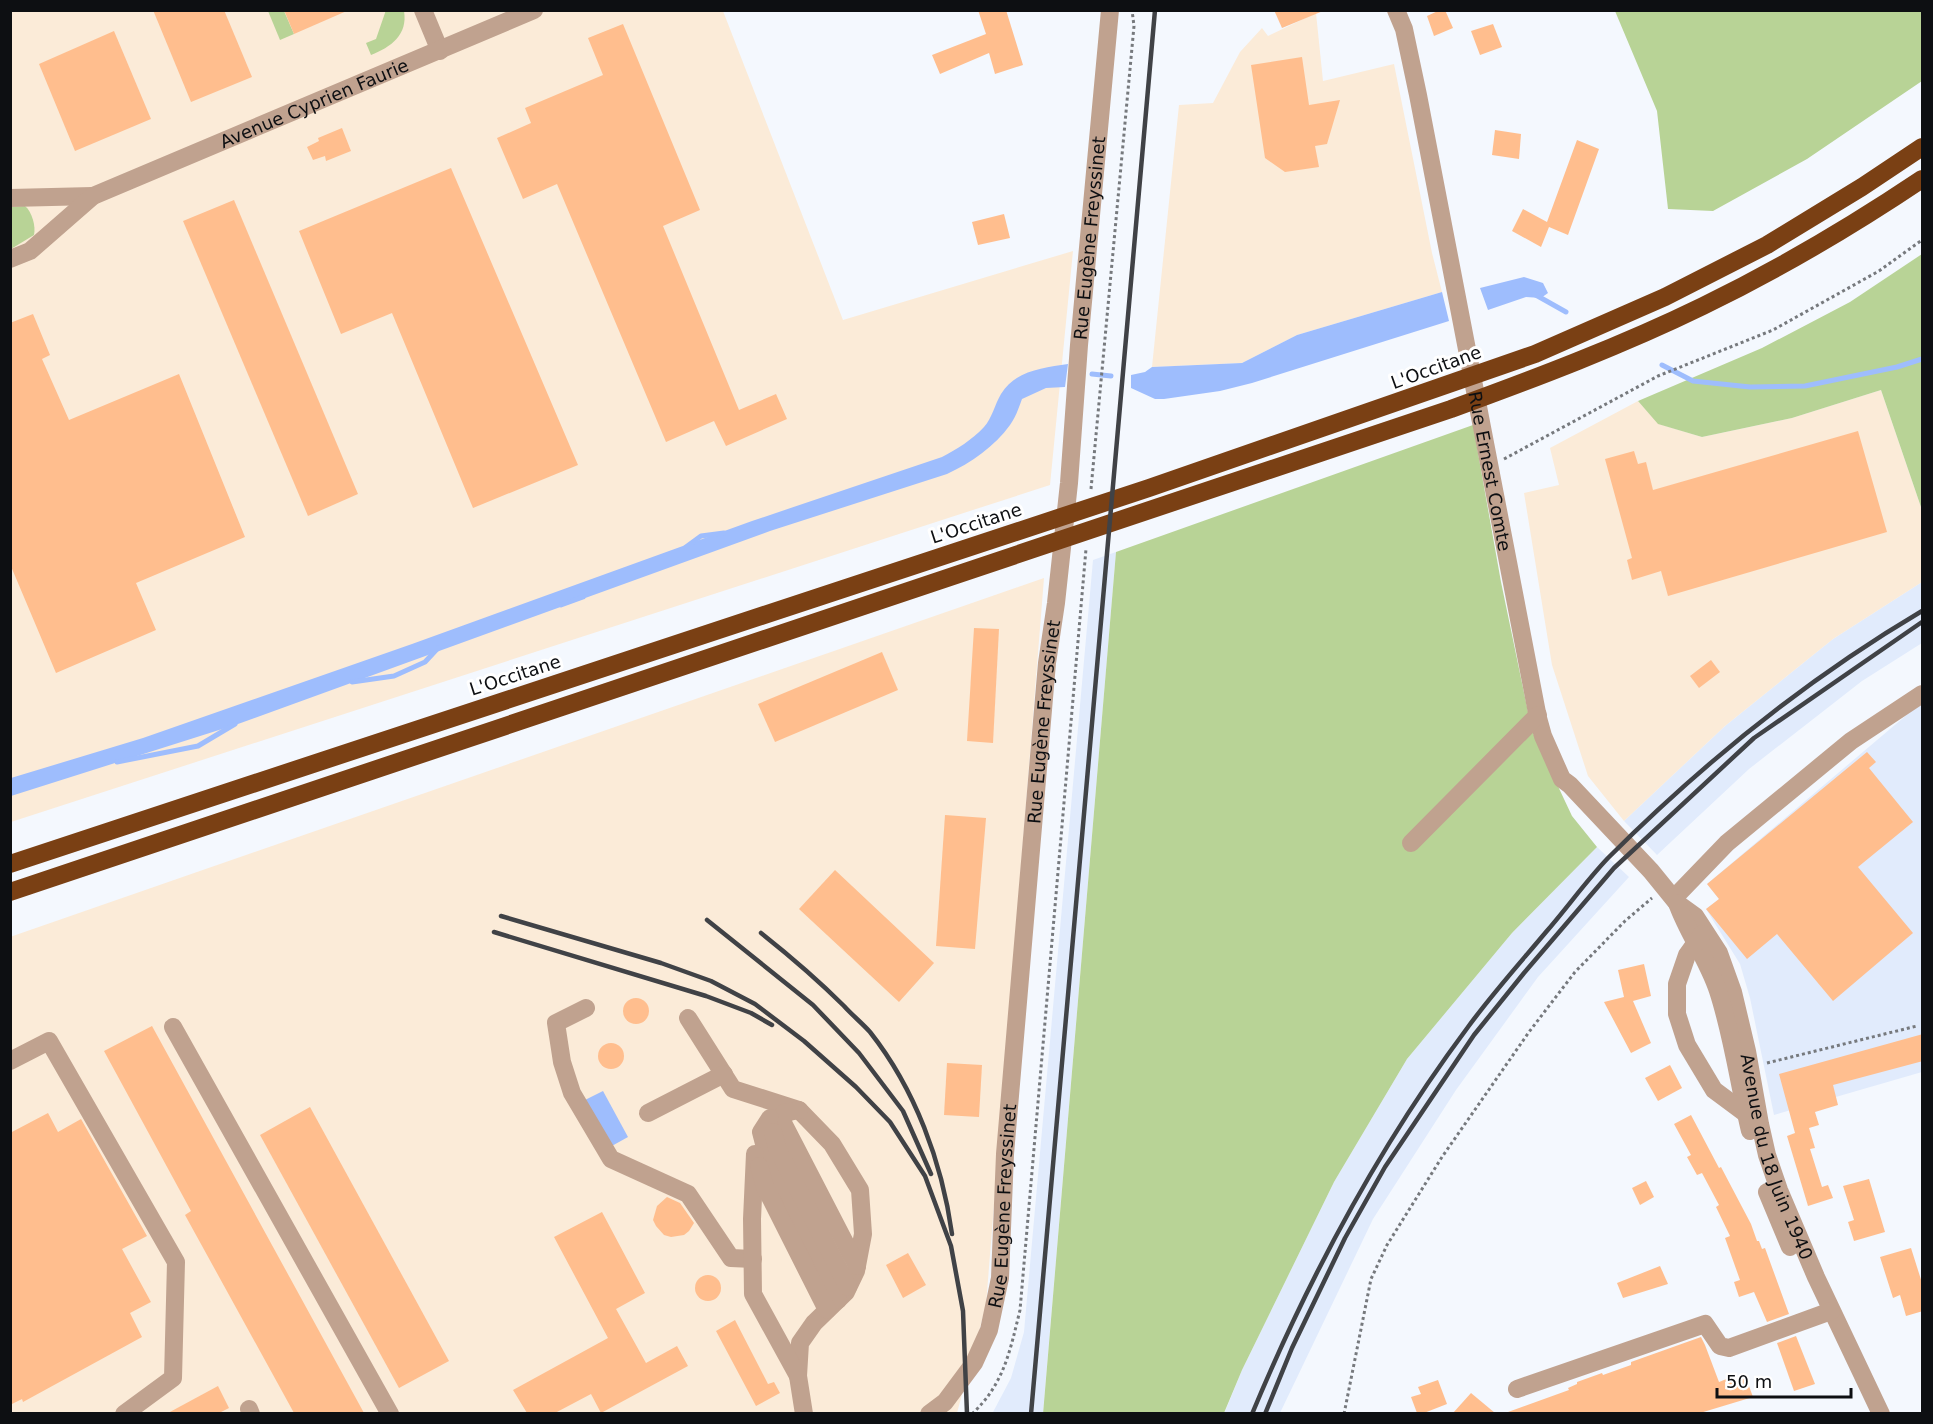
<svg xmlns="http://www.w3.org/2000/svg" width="1933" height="1424" font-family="'DejaVu Sans',sans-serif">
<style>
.built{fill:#e1ebfc}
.industrial{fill:#fbebd8}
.green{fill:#b8d396}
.water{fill:#9ebdfd}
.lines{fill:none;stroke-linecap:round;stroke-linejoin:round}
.stream{stroke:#9ebdfd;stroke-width:5}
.building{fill:#ffbe8e}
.path{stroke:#76797d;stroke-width:3;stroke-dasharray:3 3;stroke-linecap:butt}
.minor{stroke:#c0a28f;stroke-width:18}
.highway{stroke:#7a4014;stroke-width:18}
.rail{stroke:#404246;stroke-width:4.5}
.labels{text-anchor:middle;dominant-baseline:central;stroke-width:6;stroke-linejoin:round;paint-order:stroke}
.street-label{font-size:18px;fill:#0d0f12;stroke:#fff}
</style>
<rect width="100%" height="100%" fill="#f4f8fe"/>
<g class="built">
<polygon points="1116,552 1043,1413 992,1414 1011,1378 1024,1332 1093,560"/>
<polygon points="1922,582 1922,643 1862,681 1749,769 1657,855 1624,821 1725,726 1833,639"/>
<polygon points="1922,702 1922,1072 1774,1115 1750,998 1740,964 1706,909 1719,899 1707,884"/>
<polygon points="1597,847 1629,877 1538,977 1456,1090 1373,1219 1280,1413 1224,1414 1242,1370 1334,1182 1407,1059 1512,933"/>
</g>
<g class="industrial">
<polygon points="10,11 723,11 843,320 1073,251 1050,485 11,822"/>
<polygon points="1316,13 1323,81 1394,64 1432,253 1442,292 1297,335 1242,363 1152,367 1179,105 1213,103 1240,52 1262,28 1268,36"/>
<polygon points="1881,390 1922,510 1922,582 1833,639 1725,726 1624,821 1588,776 1552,665 1524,493 1559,485 1550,448 1638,401 1659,424 1702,437 1792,418"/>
<polygon points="1044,578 986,1305 957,1413 11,1413 10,937"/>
</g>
<g class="green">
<path d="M 386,10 L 404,11 C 408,35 391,47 371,55 L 366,43 L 376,39 Z"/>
<polygon points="268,11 284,11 294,34 280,40"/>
<polygon points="1615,11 1922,11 1922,81 1807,159 1713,211 1668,209 1657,111"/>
<path d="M 25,206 C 32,212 36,226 34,235 L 11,249 L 11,207 Z"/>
<polygon points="1922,254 1922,510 1881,390 1792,418 1702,437 1658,424 1638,401 1762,348 1850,302"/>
<polygon points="1473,425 1501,582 1532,731 1572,816 1597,847 1512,933 1407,1059 1334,1182 1242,1370 1224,1413 1043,1414 1116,552"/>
</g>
<g class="water">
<polygon points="1524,277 1543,283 1548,293 1541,298 1526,297 1488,310 1480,288"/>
<polygon points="1442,292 1449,321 1252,383 1220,391 1164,399 1155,399 1131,388 1131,375 1145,372 1152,367 1242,363 1297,335"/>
<path d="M 1068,364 L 1065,387 L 1046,388 L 1022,399 C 1019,407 1016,417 1010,425 C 995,446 971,463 947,474 L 770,531 L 238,724 L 11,796 L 11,778 L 143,738 L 412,644 L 752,521 L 942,457 C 957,449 972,440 984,427 C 992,418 995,404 1001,394 C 1016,370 1043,368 1068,364 Z"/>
<polygon points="603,1091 628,1137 610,1147 585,1100"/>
</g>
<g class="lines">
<g class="stream">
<polyline points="1534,294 1566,312"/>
<polyline points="1662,365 1693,381 1750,387 1805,386 1897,367 1922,359"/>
<polyline points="1092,374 1111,376"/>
<polyline points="686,547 701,536 724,533"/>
<polyline points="561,605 583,597"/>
<polyline points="352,682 394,676 425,662 438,648"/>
<polyline points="117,762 198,746 235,724"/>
</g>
</g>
<g class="building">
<polygon points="153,10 224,10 252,77 191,102"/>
<polygon points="284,10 349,10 294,34"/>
<polygon points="978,10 1006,10 1023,65 995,74 989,53 940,74 932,55 986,34"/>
<polygon points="1274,10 1323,10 1323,11 1282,28"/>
<polygon points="1440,10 1445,10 1453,28 1434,36 1427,16"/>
<polygon points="623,24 700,210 663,226 739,410 776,394 787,419 726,446 714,421 666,442 557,184 523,199 497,138 531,123 525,108 603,75 588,38"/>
<polygon points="1493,24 1502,47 1480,55 1471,31"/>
<polygon points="114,31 151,119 75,151 39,64"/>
<polygon points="1302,57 1309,105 1340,100 1327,144 1315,146 1319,167 1285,172 1265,158 1251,65"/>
<polygon points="342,128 351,151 326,161 325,156 313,160 307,147 319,141 318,138"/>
<polygon points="1495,130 1521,134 1519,159 1492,155"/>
<polygon points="1577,140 1599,149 1568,235 1549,227 1541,247 1512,231 1523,209 1547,222"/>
<polygon points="451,168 578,465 473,508 392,313 341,334 299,231"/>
<polygon points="234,200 358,494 308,516 183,221"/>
<polygon points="1004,214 1010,238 978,245 972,222"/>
<polygon points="33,314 50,355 42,359 69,420 179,374 245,537 136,583 156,630 56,673 10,564 10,323"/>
<polygon points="1858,431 1887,532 1668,596 1661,571 1632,580 1627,560 1632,558 1605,459 1634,451 1638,464 1646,462 1653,490"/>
<polygon points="974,628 999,629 993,743 967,741"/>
<polygon points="882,652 898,690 775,742 758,704"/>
<polygon points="1711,660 1720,672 1699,688 1690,676"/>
<polygon points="1867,752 1876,762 1869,768 1913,822 1858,867 1913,933 1833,1001 1777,934 1747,959 1706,909 1719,899 1707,884"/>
<polygon points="945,815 986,818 975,949 936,946"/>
<polygon points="835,870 934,963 899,1002 799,909"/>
<polygon points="1644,964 1651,996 1633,1001 1651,1043 1631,1053 1604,1002 1624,997 1618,970"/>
<circle cx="636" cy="1011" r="13"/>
<polygon points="152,1026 364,1413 294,1413 185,1215 191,1211 104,1051"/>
<polygon points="1923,1034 1923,1061 1833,1085 1838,1105 1815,1112 1819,1125 1809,1128 1815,1148 1810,1149 1822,1187 1828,1185 1833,1198 1808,1206 1787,1136 1795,1133 1779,1074"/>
<circle cx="611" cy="1056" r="13"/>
<polygon points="947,1063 982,1065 979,1117 944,1115"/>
<polygon points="1670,1065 1682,1088 1658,1101 1645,1078"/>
<polygon points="310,1107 449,1361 399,1388 260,1135"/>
<polygon points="48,1113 58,1132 81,1119 147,1236 122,1249 151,1302 130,1313 142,1337 23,1402 22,1399 10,1405 10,1133"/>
<polygon points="1691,1115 1719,1168 1721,1167 1751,1224 1757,1241 1759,1241 1762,1249 1765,1248 1789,1314 1767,1322 1754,1292 1739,1297 1734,1282 1740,1280 1725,1238 1730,1236 1716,1207 1719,1205 1702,1173 1697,1175 1687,1157 1691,1155 1674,1124"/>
<polygon points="1869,1179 1885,1232 1854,1241 1848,1222 1854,1220 1843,1186"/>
<polygon points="1646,1181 1654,1197 1640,1205 1632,1188"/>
<polygon points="667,1197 680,1203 694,1223 689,1231 684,1235 671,1237 664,1235 656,1226 653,1220 657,1206"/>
<polygon points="602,1212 645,1293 616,1309 646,1363 677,1346 688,1366 601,1413 591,1394 555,1413 527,1413 513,1390 608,1338 554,1237"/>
<polygon points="1911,1248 1923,1286 1923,1311 1906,1316 1900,1295 1893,1298 1880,1257"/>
<polygon points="908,1253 926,1285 903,1298 886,1265"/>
<polygon points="1660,1266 1668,1284 1623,1298 1617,1283"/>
<circle cx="708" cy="1288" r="13"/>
<polygon points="735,1320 768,1384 774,1382 780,1393 756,1406 716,1331"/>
<polygon points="1796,1336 1815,1384 1794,1391 1777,1343"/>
<polygon points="1701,1337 1705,1345 1719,1382 1734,1376 1736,1381 1746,1378 1753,1397 1700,1413 1508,1413 1508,1412 1569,1390 1568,1388 1577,1384 1577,1382 1602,1373 1603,1375 1631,1365 1631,1362"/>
<polygon points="1438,1380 1447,1404 1424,1413 1417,1413 1411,1397 1421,1394 1418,1387"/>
<polygon points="218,1386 229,1408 219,1413 168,1413"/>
<polygon points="1471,1393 1495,1413 1453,1413"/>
</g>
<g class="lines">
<g class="path">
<polyline points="1504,459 1658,376 1773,330 1879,271 1922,240"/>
<polyline points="1091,489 1134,26 1132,10"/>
<polyline points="1767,1063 1917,1026"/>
<path d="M 972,1414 C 1004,1384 1010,1351 1020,1310 L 1086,549"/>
<polyline points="1344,1414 1371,1279 1387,1245 1442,1157 1529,1032 1575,972 1625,921 1652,898"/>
</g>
<g class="minor">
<polyline points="423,10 440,51"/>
<path id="s1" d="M 1396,10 L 1404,29 L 1418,95 L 1538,718 L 1543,736 L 1562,779 L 1570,785 L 1651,871 L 1677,903 L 1695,916 L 1719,953 L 1733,992 L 1747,1051 L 1760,1124 L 1767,1155 L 1779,1190 L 1816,1277 L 1881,1414"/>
<polyline points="10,198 93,196"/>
<path id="s2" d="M 10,259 L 30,251 L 93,196 L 534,10"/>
<polyline points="1411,843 1538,715"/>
<polyline points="1674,898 1727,843 1851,741 1922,694"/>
<path d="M 1677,903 C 1688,934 1708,960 1718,991 C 1733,1037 1739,1085 1750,1131"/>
<polyline points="1702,934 1687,955 1677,984 1677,1014 1687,1045 1714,1090 1749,1116"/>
<polyline points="586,1008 556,1023 562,1062 572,1093 611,1159 688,1194 731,1258 753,1259"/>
<polyline points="688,1018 733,1089 799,1110 832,1144 860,1190 863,1234 856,1271 846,1292 814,1323 800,1343 798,1376 804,1414"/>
<polyline points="173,1027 390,1414"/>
<polyline points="10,1061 49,1041 176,1262 173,1378 124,1414"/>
<polyline points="799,1110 784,1113 783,1123 857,1266"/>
<polyline points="648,1113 724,1074"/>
<polyline points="770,1118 761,1132 770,1167 838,1300"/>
<polyline points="773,1132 777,1148 848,1287"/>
<polyline points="755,1154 752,1219 753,1294 798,1376"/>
<polyline points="759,1166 765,1187 827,1310"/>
<polyline points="1767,1192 1790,1247"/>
<polyline points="1517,1389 1705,1324 1720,1346 1729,1348 1831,1311"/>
<polyline points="249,1409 251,1414"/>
<path id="s3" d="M 929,1414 L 945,1402 L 974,1363 L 989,1330 L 1000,1278 L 1005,1154 L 1047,663 L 1056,603 L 1069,483 L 1079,345 L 1110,10"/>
</g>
<g class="highway">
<polyline points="10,864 1149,488 1535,354 1665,297 1767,245 1862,187 1922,147"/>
<path d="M 10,892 L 1451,409 C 1536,378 1621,346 1703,306 C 1779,269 1852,226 1922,179"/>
</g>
<g class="rail">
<polyline points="501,916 661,963 711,981 755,1004 804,1041 856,1087 890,1122 925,1176 951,1246 963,1311 967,1414"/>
<polyline points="707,920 813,1005 859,1053 903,1111 931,1174"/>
<polyline points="494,932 706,996 751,1013 772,1025"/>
<path d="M 761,933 C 790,956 818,980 844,1006 C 852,1015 862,1023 870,1032 C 915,1089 942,1162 952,1234"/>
<polyline points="1031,1414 1155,10"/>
<path d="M 1252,1414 C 1309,1277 1379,1146 1468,1027 C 1492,994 1520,963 1546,932 C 1567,908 1586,881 1608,858 C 1702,764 1807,679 1922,611"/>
<polyline points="1265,1414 1292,1348 1345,1238 1385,1167 1474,1035 1524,973 1614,868 1754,738 1922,622"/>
</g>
</g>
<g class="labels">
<g class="street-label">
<text stroke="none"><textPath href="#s2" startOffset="345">Avenue Cyprien Faurie</textPath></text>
<text stroke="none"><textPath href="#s3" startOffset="1202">Rue Eugène Freyssinet</textPath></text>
<text transform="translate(1436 367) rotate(-20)">L'Occitane</text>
<text stroke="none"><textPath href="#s1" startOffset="471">Rue Ernest Comte</textPath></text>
<text transform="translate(976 523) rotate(-18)">L'Occitane</text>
<text transform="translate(515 675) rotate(-18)">L'Occitane</text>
<text stroke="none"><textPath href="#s3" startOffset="716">Rue Eugène Freyssinet</textPath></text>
<text stroke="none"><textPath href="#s1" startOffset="1236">Avenue du 18 Juin 1940</textPath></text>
<text stroke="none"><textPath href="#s3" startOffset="230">Rue Eugène Freyssinet</textPath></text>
</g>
</g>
<rect width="1933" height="1424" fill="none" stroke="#0d0f12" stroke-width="24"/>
<path d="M1717 1388v9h134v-9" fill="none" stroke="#0d0f12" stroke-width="3"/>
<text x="1726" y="1388" font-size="18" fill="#0d0f12" stroke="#ffffff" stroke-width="4.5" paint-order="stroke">50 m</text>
</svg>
